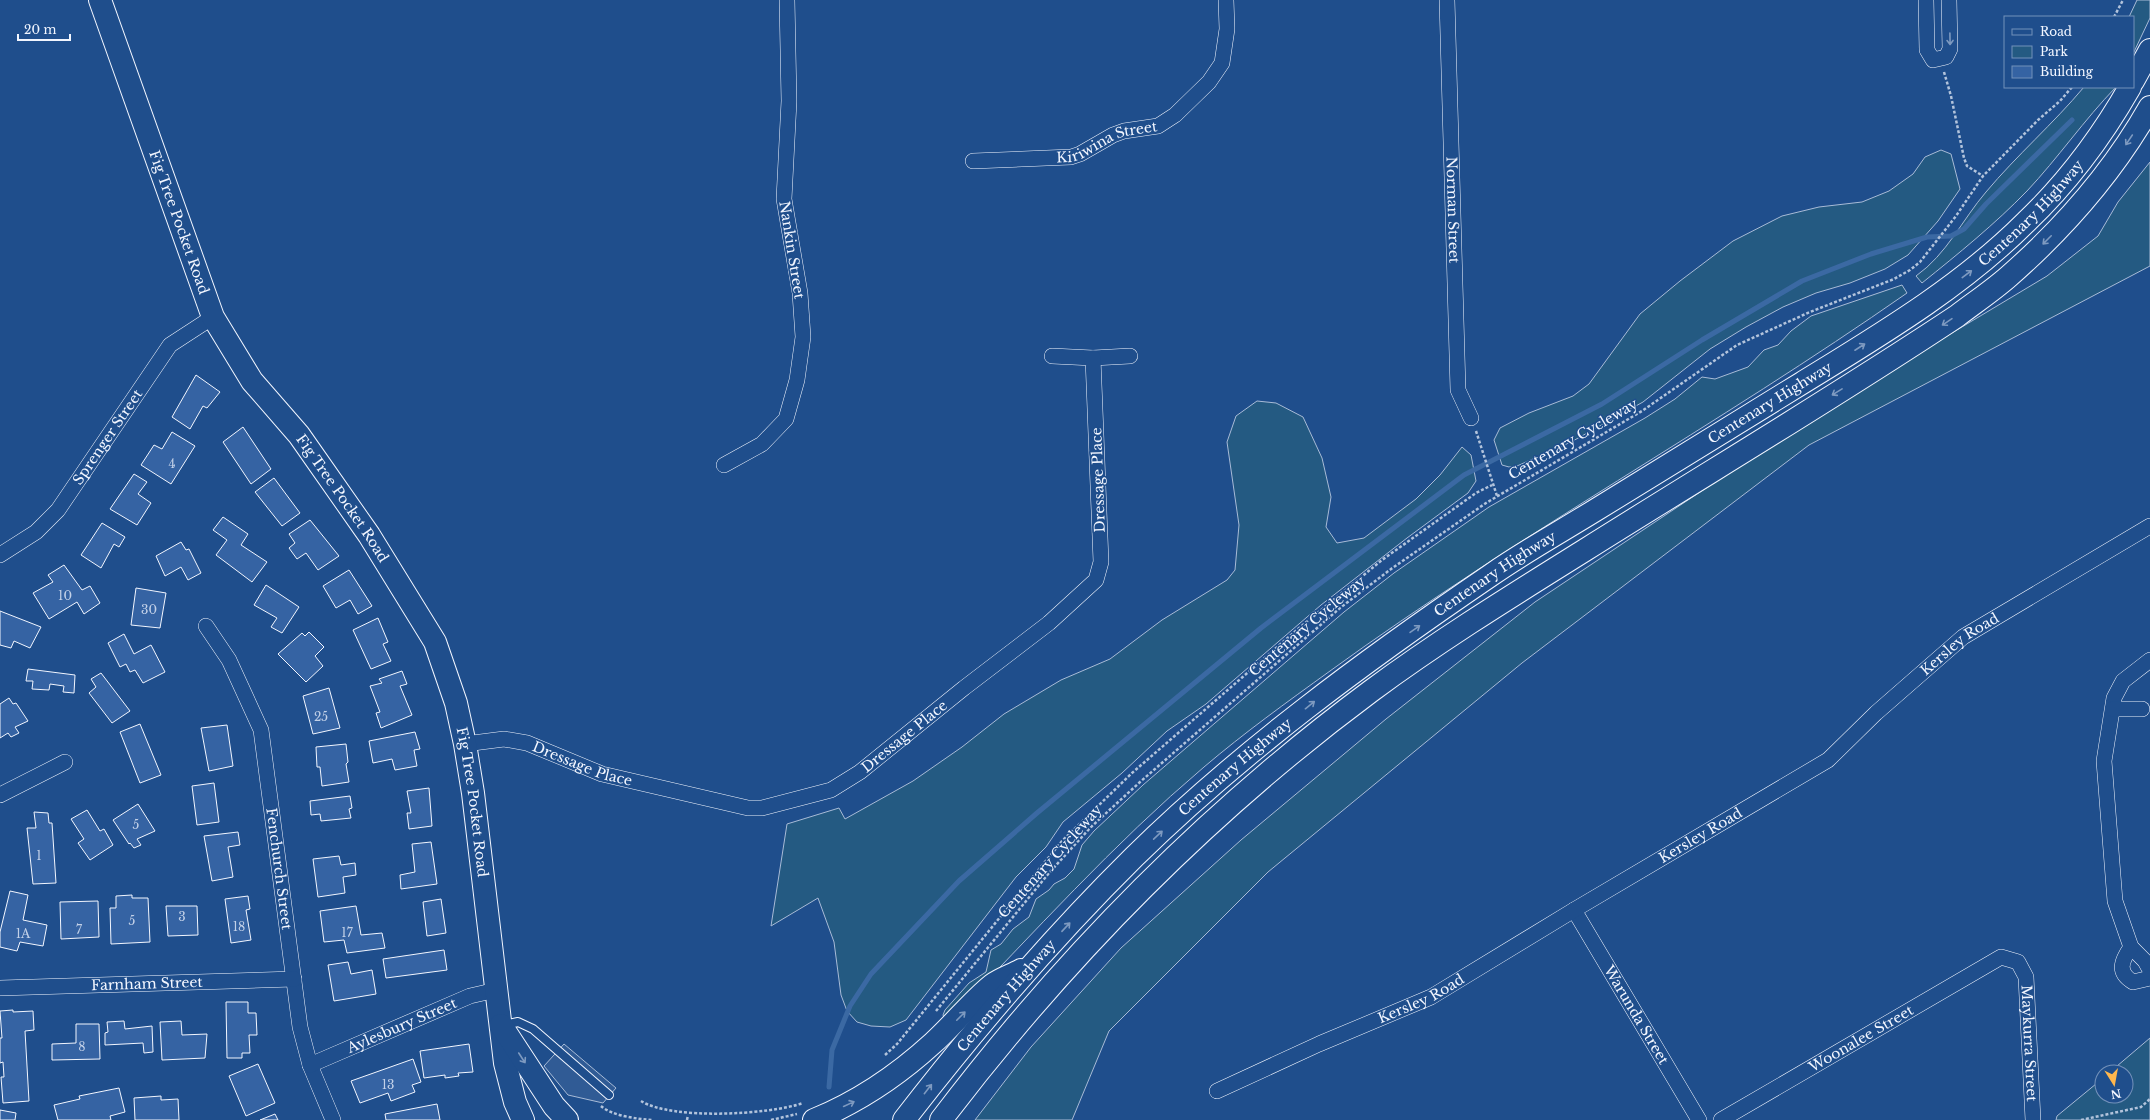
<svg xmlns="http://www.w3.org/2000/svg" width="2150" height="1120" font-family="'Libre Baskerville',serif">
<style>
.green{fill:#245a82;stroke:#a8bbd7}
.parking{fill:#305b95;stroke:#a8bbd7}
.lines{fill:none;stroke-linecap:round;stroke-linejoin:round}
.stream{stroke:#3b69a3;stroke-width:5}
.building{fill:#3563a3;stroke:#f2f6ff}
.lane-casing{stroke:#f2f6ff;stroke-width:10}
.street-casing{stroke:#f2f6ff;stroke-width:16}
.secondary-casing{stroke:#f2f6ff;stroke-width:24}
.highway-casing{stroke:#f2f6ff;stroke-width:24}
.path{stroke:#b3c4dc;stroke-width:2.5;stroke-dasharray:3 2;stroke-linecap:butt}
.lane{stroke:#1f4e8c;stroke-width:8}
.street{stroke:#1f4e8c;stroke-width:15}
.secondary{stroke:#1f4e8c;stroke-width:22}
.highway{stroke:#1f4e8c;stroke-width:22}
.oneway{stroke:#7e9ac0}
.labels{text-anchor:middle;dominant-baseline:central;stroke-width:3;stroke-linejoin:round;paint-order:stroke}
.number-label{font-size:12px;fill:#c3d1e8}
.street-label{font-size:14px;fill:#f2f6ff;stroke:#1f4e8c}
</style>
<rect width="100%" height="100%" fill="#1f4e8c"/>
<g class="green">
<polygon points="2137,0 2150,0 2150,18 2133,54 2133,17 2129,17"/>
<path d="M 2084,87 L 2116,87 C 2084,120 2058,158 2027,191 C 1995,224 1958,254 1922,283 L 1916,276 C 1947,254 1962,220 1986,192 C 2017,155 2053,124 2084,87 Z"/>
<polygon points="1941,150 1951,154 1960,189 1938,221 1908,255 1885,269 1850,283 1816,293 1783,307 1746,327 1710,349 1643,402 1571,442 1517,466 1509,467 1502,465 1494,440 1500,428 1529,413 1573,396 1589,384 1640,314 1680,281 1733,241 1782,216 1819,207 1862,202 1889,191 1913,174 1925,157"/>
<polygon points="2150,162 2150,266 1809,445 1522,663 1268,872 1109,1031 1072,1120 975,1120 1031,1047 1121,948 1241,840 1386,719 1535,602 1820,412 2047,276 2098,236 2118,202"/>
<path d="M 1902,285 L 1907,293 C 1718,425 1516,536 1330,671 C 1287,702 1244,733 1204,767 C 1113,844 1034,933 950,1019 L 944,1018 L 943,1015 L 945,1010 L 969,983 L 986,972 L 991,950 L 1001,944 L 1013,929 L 1029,917 L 1036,899 L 1049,890 L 1054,884 L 1065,878 L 1074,869 L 1082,845 L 1094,831 L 1143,785 L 1344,612 L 1394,573 L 1489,507 L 1645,418 L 1675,399 L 1702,377 L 1715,379 L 1748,367 L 1764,350 L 1778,345 L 1791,331 L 1811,316 Z"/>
<polygon points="1257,401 1276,403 1303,417 1322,458 1331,497 1326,527 1337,543 1364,538 1416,499 1440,475 1462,447 1471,455 1476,481 1468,493 1407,538 1321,605 1206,704 1167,731 1122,773 1063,822 1046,847 1016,877 906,1020 890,1027 871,1026 857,1022 847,1011 841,995 834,942 818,898 771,926 787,824 839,808 845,819 913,781 962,747 1004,714 1061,680 1110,659 1162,620 1227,580 1235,570 1239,525 1227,442 1236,416"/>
<polygon points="2150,1038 2150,1120 2056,1120 2057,1116 2102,1079 2102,1096 2126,1096 2126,1072 2110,1072"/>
</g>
<polygon class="parking" points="564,1044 616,1088 603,1103 568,1095 544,1066"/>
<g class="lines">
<polyline class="stream" points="829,1087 832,1050 850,1006 871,974 959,881 1037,813 1261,628 1464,475 1602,404 1702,340 1802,281 1871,254 1927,237 1951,236 1964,229 1986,204 2072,120"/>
</g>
<g class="building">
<polygon points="196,375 220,392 207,408 203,406 190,429 172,417"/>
<polygon points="243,427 271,469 251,484 223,442"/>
<polygon points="172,432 195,446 171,484 141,465 154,445 162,449"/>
<polygon points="134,474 147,482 138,494 151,503 137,525 110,509"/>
<polygon points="274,478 300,513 282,526 255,492"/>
<polygon points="223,517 248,534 241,545 267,562 252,582 216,555 227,540 213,530"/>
<polygon points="310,520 339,556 318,570 306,553 297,559 289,548 295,543 289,534"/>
<polygon points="102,523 125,537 119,547 114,544 101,568 81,555"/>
<polygon points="181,542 186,550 189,549 201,573 188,580 181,567 165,576 156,556"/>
<polygon points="64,565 82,590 90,586 100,603 84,614 77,602 49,619 33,593 53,582 48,575"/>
<polygon points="349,570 372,606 358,614 350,600 336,608 323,586"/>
<polygon points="266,585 299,607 282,633 271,627 277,618 254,605"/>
<polygon points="136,588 166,593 160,628 131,625"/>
<polygon points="0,611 41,627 30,648 14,641 11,648 0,645"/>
<polygon points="378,618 388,642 383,644 391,661 371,669 353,630"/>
<polygon points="309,632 324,647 315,656 323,666 306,682 278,654 302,633 305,636"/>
<polygon points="124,634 134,654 151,645 165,672 143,683 135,670 130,672 126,664 120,667 108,643"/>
<polygon points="28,669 75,675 74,693 63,692 64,686 50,684 49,690 32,689 33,681 26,681"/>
<polygon points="402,671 407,684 400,686 412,715 381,728 376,713 380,712 370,686 382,683 379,679"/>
<polygon points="101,673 130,711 112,723 89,693 96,687 91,679"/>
<polygon points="329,688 340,728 313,734 303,696"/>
<polygon points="9,698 13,704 16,703 28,721 15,727 19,733 11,737 8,733 0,738 0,704"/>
<polygon points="140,724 161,775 140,783 120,732"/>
<polygon points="227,725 233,766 209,771 201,728"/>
<polygon points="415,732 420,749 414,750 417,766 395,770 392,759 373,763 369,741"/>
<polygon points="346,744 348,762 346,764 349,782 322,786 320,767 317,767 316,747"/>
<polygon points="214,783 219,822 197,825 192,786"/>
<polygon points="429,788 432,826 409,829 407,813 411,813 407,791"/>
<polygon points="350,796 352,808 349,809 351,818 321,821 320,814 311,815 310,801"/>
<polygon points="138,804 155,831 137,839 141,845 134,848 130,843 129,844 113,820"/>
<polygon points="87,810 100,831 104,829 113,845 90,860 78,843 84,839 71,819"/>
<polygon points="34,812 48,813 49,823 52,823 56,883 33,884 27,828 36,828"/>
<polygon points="238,832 240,845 228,847 233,877 212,881 204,836"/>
<polygon points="431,842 437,884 401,889 400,875 415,872 412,844"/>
<polygon points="339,856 341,865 355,863 356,875 343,877 345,893 318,897 313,859"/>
<polygon points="10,891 28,895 23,920 47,925 43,946 20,942 17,951 0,947 0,932"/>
<polygon points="132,895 132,898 148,898 150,942 111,944 110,908 116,908 116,896"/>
<polygon points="248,896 250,909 246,910 251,940 231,943 225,899"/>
<polygon points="441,899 446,933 427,936 423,902"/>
<polygon points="98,901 99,937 61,939 60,902"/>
<polygon points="166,906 197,906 198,935 168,936"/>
<polygon points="356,906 361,935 382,933 385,948 347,953 344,940 324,942 320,911"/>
<polygon points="444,950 447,970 386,978 383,959"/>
<polygon points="348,962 351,974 372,970 376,994 334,1001 328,965"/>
<polygon points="226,1002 248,1002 248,1013 256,1013 257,1035 249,1035 250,1053 242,1053 242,1058 227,1058"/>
<polygon points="13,1010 13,1012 33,1011 34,1030 25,1031 29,1101 3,1103 1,1077 4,1077 3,1062 0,1063 0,1038 2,1038 0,1011"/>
<polygon points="124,1021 125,1029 152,1026 153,1052 144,1053 143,1043 105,1045 105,1033 108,1032 107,1022"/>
<polygon points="181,1021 182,1035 207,1034 205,1058 162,1060 160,1022"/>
<polygon points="76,1024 99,1024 100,1059 52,1060 52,1044 76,1043"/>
<polygon points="469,1044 473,1072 458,1073 459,1076 445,1078 445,1075 424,1078 420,1051"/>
<polygon points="413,1059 421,1082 412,1085 415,1092 391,1101 388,1093 360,1103 351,1081"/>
<polygon points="258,1064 275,1103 246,1116 229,1076"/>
<polygon points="119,1088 125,1112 110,1116 111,1120 58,1120 54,1105 80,1099 79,1096"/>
<polygon points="161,1096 161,1100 178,1099 179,1120 135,1120 134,1098"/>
<polygon points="437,1104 440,1120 386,1120 385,1114"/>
<polygon points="0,1110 16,1113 15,1120 0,1120"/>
<polygon points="275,1114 278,1120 260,1120"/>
</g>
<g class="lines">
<defs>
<polyline id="lane" points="504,1025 518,1022 533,1029 609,1095"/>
<g id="street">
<path id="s1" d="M 1447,0 L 1458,390 L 1471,418"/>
<polyline points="1926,0 1927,50 1933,60 1946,57 1950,49 1949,0"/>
<path id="s2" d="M 973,161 L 1071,157 L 1080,154 L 1113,135 L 1124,131 L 1158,126 L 1175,115 L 1209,82 L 1222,63 L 1227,29 L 1226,0"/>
<polyline points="1093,358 1130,356"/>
<polyline points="724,465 762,444 786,419 797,380 803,337 800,293 784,199 789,101 787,0"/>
<path id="s3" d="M 0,555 L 36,532 L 58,510 L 170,345 L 213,317"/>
<path id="s4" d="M 206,626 L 229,660 L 261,730 L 300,1027 L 310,1065 L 333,1120"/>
<polyline points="2150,660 2123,681 2114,698 2104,761 2115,901 2131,947 2145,961 2150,970"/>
<polyline points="2113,709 2142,709"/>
<path id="s5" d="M 465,744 L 504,739 L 527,743 L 602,774 L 748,808 L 762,808 L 831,790 L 860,772 L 964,688 L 1049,623 L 1096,580 L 1101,562 L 1093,358 L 1052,356"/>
<polyline points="0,795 65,762"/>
<path id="s6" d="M 1574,910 L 1699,1120"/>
<path d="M 2131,947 C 2122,960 2116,972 2133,982 L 2150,978"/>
<path id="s7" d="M 0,988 L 294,979"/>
<path id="s8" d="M 310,1065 L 470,996 L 496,990"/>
<path id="s9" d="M 1217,1091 L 1319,1044 L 1431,997 L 1574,910 L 1828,760 L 1876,713 L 1963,637 L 2150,526"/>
<path id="s10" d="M 1721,1120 L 2001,957 L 2018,962 L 2026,977 L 2033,1120"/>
</g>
<g id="secondary">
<path id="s11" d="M 100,0 L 213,317 L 252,381 L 299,435 L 369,535 L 435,642 L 456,703 L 465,744 L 473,793 L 505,1063 L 515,1102 L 523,1120"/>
</g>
<g id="highway">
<polyline points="2133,81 2150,50"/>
<polyline points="501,1025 554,1106 567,1120"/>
<path d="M 814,1120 C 858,1102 898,1075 933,1043 C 953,1025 972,1001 992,985 C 1000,979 1012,975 1021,970"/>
<path id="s12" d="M 904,1120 C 976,1027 1051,939 1134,857 C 1242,751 1366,660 1491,575 C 1524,552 1560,532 1594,511 C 1664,468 1733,425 1802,383 C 1880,335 1961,287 2026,222 C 2067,183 2102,136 2130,87"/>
<path d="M 941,1120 C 1064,958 1208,812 1371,691 C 1440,640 1513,595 1585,550 C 1709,472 1835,397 1957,316 C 1974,303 1992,291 2008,277 C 2064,228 2113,172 2150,107"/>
</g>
</defs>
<use href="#lane" class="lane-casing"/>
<use href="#street" class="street-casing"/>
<use href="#secondary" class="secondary-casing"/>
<use href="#highway" class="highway-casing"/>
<g class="path">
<polyline points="2114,17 2123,0"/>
<polyline points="1944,72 1951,96 1964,158 1967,166 1983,176"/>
<polyline points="1476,431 1497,496"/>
<polyline points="936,1011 1049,873 1091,827 1140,782 1340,608 1391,569 1486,503 1642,411 1737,345 1810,312 1894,279 1910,270 1920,262 1956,216 1983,176 2038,120 2060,101 2072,87"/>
<polyline points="885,1055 897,1044 1062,841 1132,773 1298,629 1382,560 1476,493 1492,485"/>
<path d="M 641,1101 C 671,1120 768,1115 803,1103"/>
<path d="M 601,1106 C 612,1116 638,1119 652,1120"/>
<polyline points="687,1120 688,1115"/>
<polyline points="771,1120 797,1114"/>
<polyline points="2081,1120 2141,1107 2150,1099"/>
</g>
<use href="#lane" class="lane"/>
<use href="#street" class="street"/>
<use href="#secondary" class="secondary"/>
<use href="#highway" class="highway"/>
</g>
<defs><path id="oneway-shaft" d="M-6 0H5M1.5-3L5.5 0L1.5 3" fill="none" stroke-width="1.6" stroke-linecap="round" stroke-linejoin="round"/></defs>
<g class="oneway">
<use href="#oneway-shaft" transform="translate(1950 39) rotate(89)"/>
<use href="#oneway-shaft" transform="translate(2129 140) rotate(124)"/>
<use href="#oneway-shaft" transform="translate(2047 240) rotate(135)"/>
<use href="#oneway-shaft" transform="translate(1967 274) rotate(-37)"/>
<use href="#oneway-shaft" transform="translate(1947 322) rotate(146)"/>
<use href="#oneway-shaft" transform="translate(1860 347) rotate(-33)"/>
<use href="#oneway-shaft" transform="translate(1837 392) rotate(148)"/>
<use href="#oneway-shaft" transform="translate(1415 629) rotate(-35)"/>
<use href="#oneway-shaft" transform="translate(1310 705) rotate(-39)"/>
<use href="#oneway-shaft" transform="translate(1158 835) rotate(-43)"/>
<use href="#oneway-shaft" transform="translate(1066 927) rotate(-47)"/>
<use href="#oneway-shaft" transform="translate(961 1016) rotate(-45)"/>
<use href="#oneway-shaft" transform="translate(522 1058) rotate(57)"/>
<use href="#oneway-shaft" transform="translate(928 1089) rotate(-52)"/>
<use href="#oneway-shaft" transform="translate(849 1104) rotate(-25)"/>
</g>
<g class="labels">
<g class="number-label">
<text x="172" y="463">4</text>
<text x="65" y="595">10</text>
<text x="149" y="609">30</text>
<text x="321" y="716">25</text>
<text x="136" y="824">5</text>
<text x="39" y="855">1</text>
<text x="182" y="916">3</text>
<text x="132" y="920">5</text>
<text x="239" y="926">18</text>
<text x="79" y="929">7</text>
<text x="347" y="932">17</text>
<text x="23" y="933">1A</text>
<text x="82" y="1046">8</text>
<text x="388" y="1084">13</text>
</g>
<g class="street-label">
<text stroke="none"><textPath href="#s2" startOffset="137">Kiriwina Street</textPath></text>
<text stroke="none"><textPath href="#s1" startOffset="210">Norman Street</textPath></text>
<text stroke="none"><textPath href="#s12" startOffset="1457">Centenary Highway</textPath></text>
<text stroke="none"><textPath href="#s11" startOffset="236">Fig Tree Pocket Road</textPath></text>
<text transform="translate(792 250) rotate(81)">Nankin Street</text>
<text stroke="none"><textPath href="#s12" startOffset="1133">Centenary Highway</textPath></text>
<text stroke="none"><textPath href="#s3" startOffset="162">Sprenger Street</textPath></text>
<text transform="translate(1573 439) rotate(-30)">Centenary Cycleway</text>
<text transform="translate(1098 480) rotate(-92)">Dressage Place</text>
<text stroke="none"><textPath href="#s11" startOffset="560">Fig Tree Pocket Road</textPath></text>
<text stroke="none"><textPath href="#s12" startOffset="809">Centenary Highway</textPath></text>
<text transform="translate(1307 626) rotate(-40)">Centenary Cycleway</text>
<text stroke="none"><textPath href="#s9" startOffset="872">Kersley Road</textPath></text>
<text stroke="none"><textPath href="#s5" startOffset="470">Dressage Place</textPath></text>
<text stroke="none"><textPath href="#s5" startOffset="122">Dressage Place</textPath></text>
<text stroke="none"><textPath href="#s12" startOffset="485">Centenary Highway</textPath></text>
<text stroke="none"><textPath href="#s11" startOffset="896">Fig Tree Pocket Road</textPath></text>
<text stroke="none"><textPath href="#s9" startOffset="548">Kersley Road</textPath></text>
<text transform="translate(1050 861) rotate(-48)">Centenary Cycleway</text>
<text stroke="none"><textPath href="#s4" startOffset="258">Fenchurch Street</textPath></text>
<text stroke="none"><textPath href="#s7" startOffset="147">Farnham Street</textPath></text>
<text stroke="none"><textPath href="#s12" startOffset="161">Centenary Highway</textPath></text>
<text stroke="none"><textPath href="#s9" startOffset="224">Kersley Road</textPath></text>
<text stroke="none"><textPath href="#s6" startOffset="122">Warunda Street</textPath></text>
<text stroke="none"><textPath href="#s8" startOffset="100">Aylesbury Street</textPath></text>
<text stroke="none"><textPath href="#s10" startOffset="162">Woonalee Street</textPath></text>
<text stroke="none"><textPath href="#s10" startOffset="425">Maykurra Street</textPath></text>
</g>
</g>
<rect x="2004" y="16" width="130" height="72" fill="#1f4e8c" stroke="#7391ba"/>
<rect x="2012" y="29" width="20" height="6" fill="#1f4e8c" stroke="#7391ba"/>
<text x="2040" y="36" font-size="12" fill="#f2f6ff">Road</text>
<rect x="2012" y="46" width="20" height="12" fill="#245a82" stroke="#7391ba"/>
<text x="2040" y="56" font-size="12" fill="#f2f6ff">Park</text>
<rect x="2012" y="66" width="20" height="12" fill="#3563a3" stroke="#7391ba"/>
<text x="2040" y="76" font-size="12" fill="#f2f6ff">Building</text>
<g transform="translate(2114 1084) rotate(169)"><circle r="19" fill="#1f4e8c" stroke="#7391ba"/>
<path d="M0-3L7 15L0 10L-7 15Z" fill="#ffb74d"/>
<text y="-6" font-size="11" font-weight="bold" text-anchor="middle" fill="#f2f6ff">N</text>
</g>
<path d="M18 34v6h52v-6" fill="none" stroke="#f2f6ff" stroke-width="2"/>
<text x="24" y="34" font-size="12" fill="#f2f6ff" stroke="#1f4e8c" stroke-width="3" paint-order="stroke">20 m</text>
</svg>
